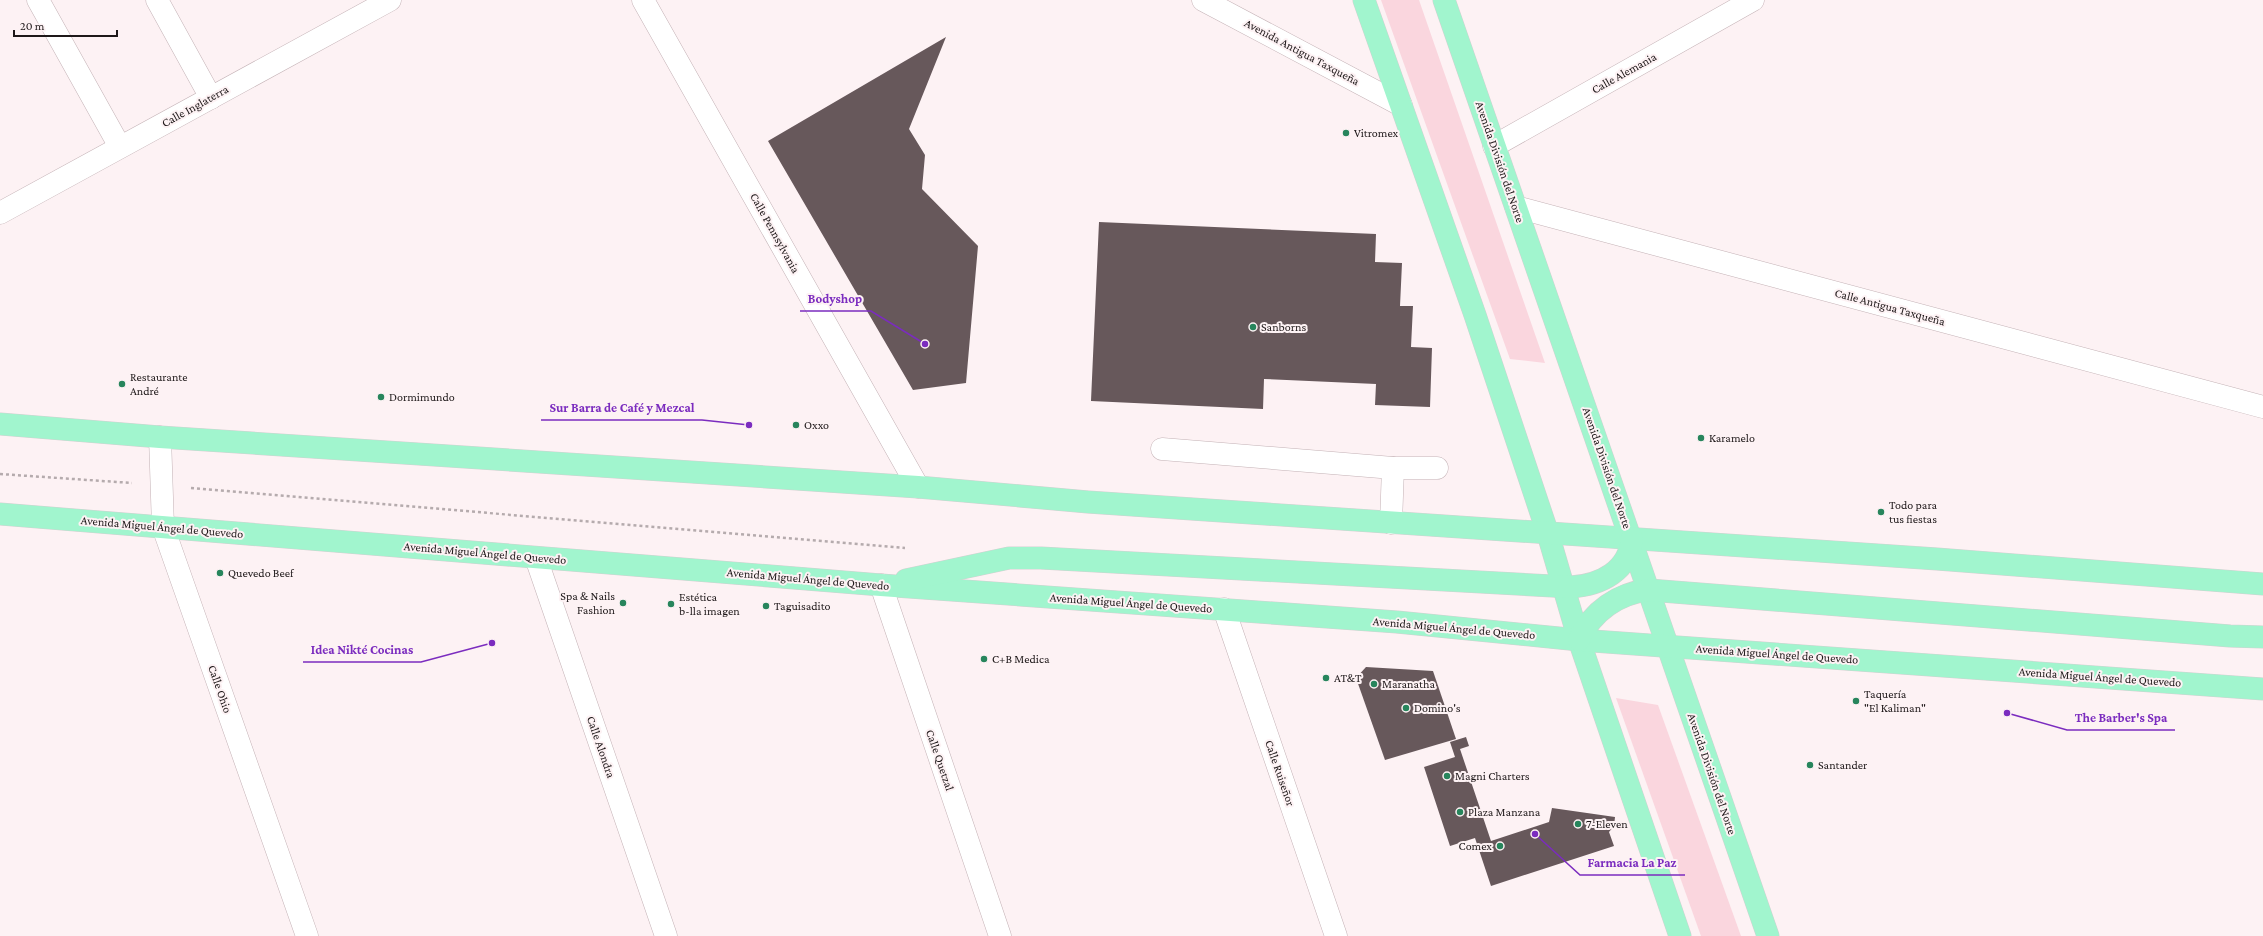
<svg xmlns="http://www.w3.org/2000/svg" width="2263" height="936" font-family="'Crimson Pro',serif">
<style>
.green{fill:#fad6de}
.building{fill:#67585b}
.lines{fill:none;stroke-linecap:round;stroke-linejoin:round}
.minor-casing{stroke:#c4b2b6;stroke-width:23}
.major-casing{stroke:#d2d1d1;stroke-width:23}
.path{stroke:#b5abad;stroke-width:2.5;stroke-dasharray:3 3;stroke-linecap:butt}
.minor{stroke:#fff;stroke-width:22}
.major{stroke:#a1f5ce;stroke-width:22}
.poi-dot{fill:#27855c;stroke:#fdf2f4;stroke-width:1.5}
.labels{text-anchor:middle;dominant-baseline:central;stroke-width:4;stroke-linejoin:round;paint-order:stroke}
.street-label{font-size:12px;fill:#1e1819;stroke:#fdf2f4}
.poi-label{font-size:12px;fill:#1e1819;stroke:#fdf2f4;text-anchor:start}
.leader{fill:none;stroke:#7b2cbf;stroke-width:1.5}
.callout-dot{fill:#7b2cbf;stroke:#fdf2f4;stroke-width:1.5}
.callout-label{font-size:13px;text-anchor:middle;font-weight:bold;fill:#7b2cbf;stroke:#fdf2f4;stroke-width:4;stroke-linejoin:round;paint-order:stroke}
</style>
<rect width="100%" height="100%" fill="#fdf2f4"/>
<g class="green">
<polygon points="1381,0 1419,0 1545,363 1510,359"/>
<polygon points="1616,698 1658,705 1741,936 1701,936"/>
</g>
<g class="building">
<polygon points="946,37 909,129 925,155 922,189 978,246 966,383 913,390 768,141"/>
<polygon points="1099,222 1376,234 1375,262 1402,263 1400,306 1413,306 1411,347 1432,348 1430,407 1375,405 1376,384 1264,379 1263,409 1091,401"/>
<polygon points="1366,667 1433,671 1456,739 1385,760 1356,678"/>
<polygon points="1466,737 1469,746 1460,749 1491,841 1549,822 1552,808 1615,817 1614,826 1609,832 1614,846 1491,886 1475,838 1450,846 1424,767 1455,757 1450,742"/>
</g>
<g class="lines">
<defs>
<g id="minor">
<polyline points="38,0 120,147"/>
<polyline points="157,0 211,98"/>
<polyline points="643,0 918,487"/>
<polyline points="1203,0 1401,105"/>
<polyline points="1494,146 1753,0"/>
<polyline points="1516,207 2263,407"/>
<polyline points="0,213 390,0"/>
<polyline points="160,437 163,527 307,936"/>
<polyline points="1162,449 1393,468"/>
<polyline points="1391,523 1393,468 1437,468"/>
<polyline points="536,558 666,936"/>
<polyline points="881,585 1000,936"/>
<polyline points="1224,609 1336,936"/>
</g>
<g id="major">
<polyline points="1364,0 1475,315 1548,534 1579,640 1680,936"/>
<polyline points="1444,0 1768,936"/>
<polyline points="0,424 160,437 918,487 1088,502 1937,559 2263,584"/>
<polyline points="0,514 881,585 1397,622 1579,640 2263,689"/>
<path d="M 906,580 L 1009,558 L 1041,558 L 1571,587 C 1601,585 1629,571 1632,538"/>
<path d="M 1579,640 C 1592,611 1619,593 1649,590 L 2230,636 L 2263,637"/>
</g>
</defs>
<use href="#minor" class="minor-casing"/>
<use href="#major" class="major-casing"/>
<g class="path">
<polyline points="0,474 132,483"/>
<polyline points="191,488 905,548"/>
</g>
<use href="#minor" class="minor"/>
<use href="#major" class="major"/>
</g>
<g class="poi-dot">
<circle cx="1346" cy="133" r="4"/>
<circle cx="1253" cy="327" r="4"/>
<circle cx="122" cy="384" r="4"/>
<circle cx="381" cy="397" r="4"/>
<circle cx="796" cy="425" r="4"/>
<circle cx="1701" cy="438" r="4"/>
<circle cx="1881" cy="512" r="4"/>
<circle cx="220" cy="573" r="4"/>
<circle cx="623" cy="603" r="4"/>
<circle cx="671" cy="604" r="4"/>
<circle cx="766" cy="606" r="4"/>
<circle cx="984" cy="659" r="4"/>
<circle cx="1326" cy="678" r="4"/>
<circle cx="1374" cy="684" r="4"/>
<circle cx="1856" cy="701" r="4"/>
<circle cx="1406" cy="708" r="4"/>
<circle cx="1810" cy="765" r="4"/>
<circle cx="1447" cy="776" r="4"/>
<circle cx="1460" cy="812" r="4"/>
<circle cx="1578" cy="824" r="4"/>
<circle cx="1500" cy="846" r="4"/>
</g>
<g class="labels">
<g class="street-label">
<text transform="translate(1302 52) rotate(28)">Avenida Antigua Taxqueña</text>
<text transform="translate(1624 73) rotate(-29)">Calle Alemania</text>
<text transform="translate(195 106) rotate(-29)">Calle Inglaterra</text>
<text transform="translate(1500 162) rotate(71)">Avenida División del Norte</text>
<text transform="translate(775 233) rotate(61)">Calle Pennsylvania</text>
<text transform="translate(1890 307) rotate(15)">Calle Antigua Taxqueña</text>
<text transform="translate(1607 468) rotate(71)">Avenida División del Norte</text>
<text transform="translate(162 527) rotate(5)">Avenida Miguel Ángel de Quevedo</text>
<text transform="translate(485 553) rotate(5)">Avenida Miguel Ángel de Quevedo</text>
<text transform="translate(808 579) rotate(5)">Avenida Miguel Ángel de Quevedo</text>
<text transform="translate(1131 603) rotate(4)">Avenida Miguel Ángel de Quevedo</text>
<text transform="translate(1454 628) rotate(5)">Avenida Miguel Ángel de Quevedo</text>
<text transform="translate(1777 654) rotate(4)">Avenida Miguel Ángel de Quevedo</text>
<text transform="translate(2100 677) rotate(4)">Avenida Miguel Ángel de Quevedo</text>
<text transform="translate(220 689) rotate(71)">Calle Ohio</text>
<text transform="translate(601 747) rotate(71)">Calle Alondra</text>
<text transform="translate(940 760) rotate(71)">Calle Quetzal</text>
<text transform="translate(1280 773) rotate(71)">Calle Ruiseñor</text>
<text transform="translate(1712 774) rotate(71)">Avenida División del Norte</text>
</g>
<g class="poi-label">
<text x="1354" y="133">Vitromex</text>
<text x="1261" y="327">Sanborns</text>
<text x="130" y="377">Restaurante<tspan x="130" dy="14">André</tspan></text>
<text x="389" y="397">Dormimundo</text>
<text x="804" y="425">Oxxo</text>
<text x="1709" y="438">Karamelo</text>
<text x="1889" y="505">Todo para<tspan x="1889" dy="14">tus fiestas</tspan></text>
<text x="228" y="573">Quevedo Beef</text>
<text x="615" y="596" text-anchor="end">Spa &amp; Nails<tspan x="615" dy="14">Fashion</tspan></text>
<text x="679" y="597">Estética<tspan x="679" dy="14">b-lla imagen</tspan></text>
<text x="774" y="606">Taguisadito</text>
<text x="992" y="659">C+B Medica</text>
<text x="1334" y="678">AT&amp;T</text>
<text x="1382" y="684">Maranatha</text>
<text x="1864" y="694">Taquería<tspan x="1864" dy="14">"El Kaliman"</tspan></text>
<text x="1414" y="708">Domino's</text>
<text x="1818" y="765">Santander</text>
<text x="1455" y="776">Magni Charters</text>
<text x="1468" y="812">Plaza Manzana</text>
<text x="1586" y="824">7-Eleven</text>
<text x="1492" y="846" text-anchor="end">Comex</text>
</g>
</g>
<path class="leader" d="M925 344L871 311H800M749 425L702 420H541M492 643L421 662H303M2007 713L2067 730H2175M1535 834L1580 875H1685"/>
<g class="callout-dot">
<circle cx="925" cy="344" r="4"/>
<circle cx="749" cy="425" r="4"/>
<circle cx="492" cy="643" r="4"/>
<circle cx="2007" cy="713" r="4"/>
<circle cx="1535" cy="834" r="4"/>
</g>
<g class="callout-label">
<text x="835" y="303">Bodyshop</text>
<text x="622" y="412">Sur Barra de Café y Mezcal</text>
<text x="362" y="654">Idea Nikté Cocinas</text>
<text x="2121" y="722">The Barber's Spa</text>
<text x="1632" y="867">Farmacia La Paz</text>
</g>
<path d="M14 30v6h103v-6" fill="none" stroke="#1e1819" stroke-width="2"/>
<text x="20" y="30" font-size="12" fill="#1e1819" stroke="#fdf2f4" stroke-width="3" paint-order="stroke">20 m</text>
</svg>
